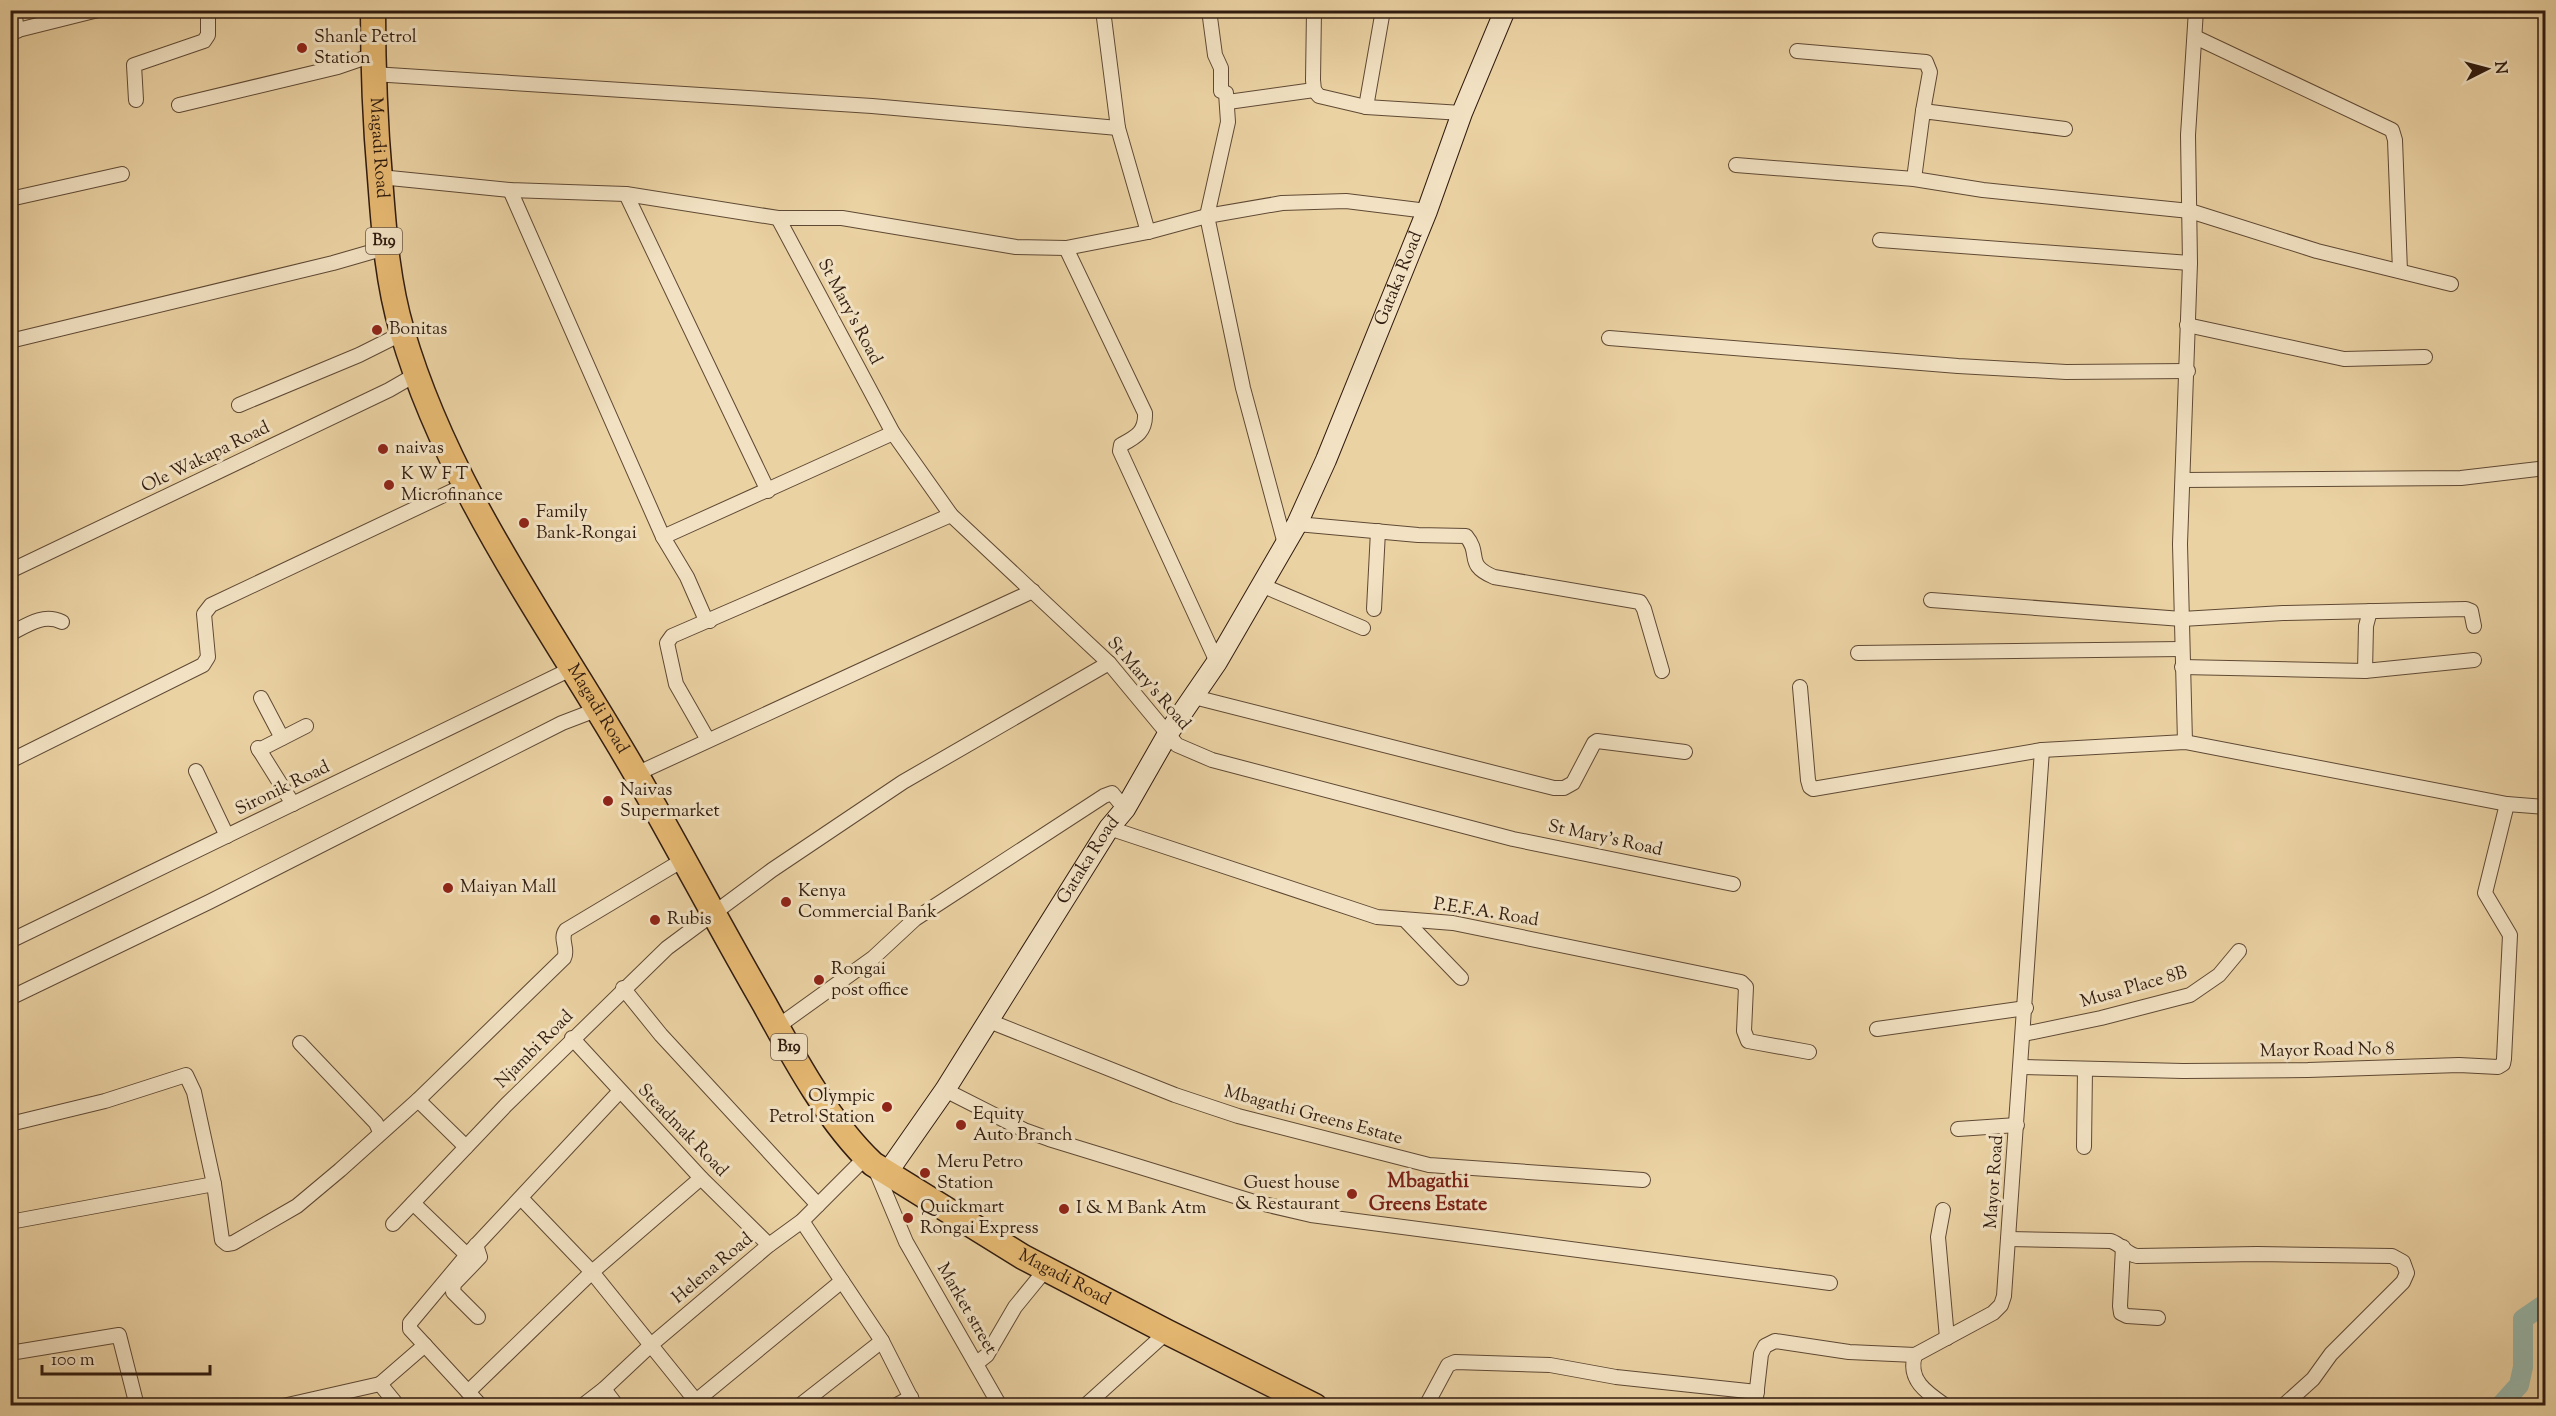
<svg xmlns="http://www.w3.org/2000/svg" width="2556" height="1416" font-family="'Sorts Mill Goudy',serif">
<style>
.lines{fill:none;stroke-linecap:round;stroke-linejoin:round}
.river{stroke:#98b7aa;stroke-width:20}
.street-casing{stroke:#5f4934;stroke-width:16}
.secondary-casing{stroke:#301b0f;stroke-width:22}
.highway-casing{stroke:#301b0f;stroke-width:27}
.street{stroke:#f2e2c3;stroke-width:14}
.secondary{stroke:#f2e2c3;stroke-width:20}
.highway{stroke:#e6b972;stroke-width:24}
.poi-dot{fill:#8f2418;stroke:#f2e2c3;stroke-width:2}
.labels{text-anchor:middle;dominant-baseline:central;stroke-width:6;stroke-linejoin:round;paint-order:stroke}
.shield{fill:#f2e2c3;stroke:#6a5745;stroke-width:1.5}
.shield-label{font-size:16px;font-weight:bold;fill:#301b0f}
.poi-label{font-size:18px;fill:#301b0f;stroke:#f2e2c3;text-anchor:start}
.street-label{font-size:18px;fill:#301b0f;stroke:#f2e2c3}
.neighbourhood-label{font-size:20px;font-weight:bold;fill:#7a1f14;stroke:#f2e2c3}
</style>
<rect width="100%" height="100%" fill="#ebd2a3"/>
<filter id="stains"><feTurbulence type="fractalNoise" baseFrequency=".00333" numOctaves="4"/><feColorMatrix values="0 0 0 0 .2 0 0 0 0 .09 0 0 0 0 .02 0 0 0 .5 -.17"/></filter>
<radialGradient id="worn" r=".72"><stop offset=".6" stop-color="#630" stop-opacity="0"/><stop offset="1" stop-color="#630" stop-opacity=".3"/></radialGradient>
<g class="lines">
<polyline class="river" points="2500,1406 2519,1385 2523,1367 2523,1319 2542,1306 2546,1306"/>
<defs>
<g id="street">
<polyline points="14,10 17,31"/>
<polyline points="1103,10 1118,128 1148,232"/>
<polyline points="1209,10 1215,55 1221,68 1221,91 1226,93 1228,122 1207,216 1243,388 1285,544"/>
<polyline points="1314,10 1313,80 1314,90 1319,96 1366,107 1462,113"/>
<polyline points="10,32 98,10"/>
<polyline points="2195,37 2392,130 2395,140 2400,271"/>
<polyline points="1797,51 1926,62 1930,72 1923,111"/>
<polyline points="373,74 872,106 1118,128"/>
<polyline points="136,100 134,65 204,41 208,35 208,10"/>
<polyline points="1228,102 1314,90"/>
<polyline points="179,105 338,67 373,55"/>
<polyline points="1366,107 1383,10"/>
<polyline points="1736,165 1914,179 1983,190 2190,211 2317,251 2451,284"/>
<polyline points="380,177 510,190 626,194 778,218 842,218 1016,247 1066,248 1148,232 1207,216 1282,203 1346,201 1427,211"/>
<polyline points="1914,179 1923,111 2065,129"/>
<polyline points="510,190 663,537 687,577 705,618 710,621"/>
<polyline points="626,194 768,491"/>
<polyline points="10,199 122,174"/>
<polyline points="778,218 893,433 951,515 1109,663 1177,745 1212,760 1513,839 1733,884"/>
<polyline points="1880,240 2190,263"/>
<path d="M 1066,248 L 1145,413 C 1146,432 1136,437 1121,445 L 1120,451 L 1217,662"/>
<polyline points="2187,325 2344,359 2425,357"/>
<polyline points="1609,338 1958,366 2066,372 2188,371"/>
<polyline points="10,341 333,263 385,248"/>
<polyline points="239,405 359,355 403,333"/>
<polyline points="2183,480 2461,478 2546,468"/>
<path d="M 1297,524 L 1418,535 L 1466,536 C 1482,555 1464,564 1494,577 L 1640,602 L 1644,609 L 1662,671"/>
<polyline points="663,537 893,433"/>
<polyline points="10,571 389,390 415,375"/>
<polyline points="1261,585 1363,628"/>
<polyline points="1931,600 2182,619 2283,613 2466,609 2471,611 2474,626"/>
<polyline points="1374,609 1378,531"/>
<path d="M 10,634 C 27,625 43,613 62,622"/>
<polyline points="1858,653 2182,649"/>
<polyline points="2182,667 2365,671 2474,660"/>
<polyline points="2365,671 2366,626 2370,611"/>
<polyline points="1800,687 1808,780 1810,787 1813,789 2042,750 2185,742 2507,804 2546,807"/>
<polyline points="1194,697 1554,788 1564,788 1573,783 1594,743 1597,741 1685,752"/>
<polyline points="261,698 282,738"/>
<polyline points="708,740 676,684 667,643 672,636 951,515"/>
<polyline points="2185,742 2180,544 2190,263 2188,135 2196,10"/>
<polyline points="258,748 293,804"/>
<polyline points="259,750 306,726"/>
<polyline points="10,761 203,665 208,657 204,614 211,605 465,485"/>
<polyline points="196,771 227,836"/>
<polyline points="636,774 1033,591"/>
<polyline points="1109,828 1377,917 1453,923 1741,982 1746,987 1744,1031 1748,1041 1809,1052"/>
<polyline points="1406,921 1461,978"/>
<polyline points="10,941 571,669"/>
<polyline points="623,988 661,1035 818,1205"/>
<polyline points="10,998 209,902 562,723 596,710"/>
<polyline points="989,1021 1175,1095 1238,1116 1429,1165 1643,1180"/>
<polyline points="777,1027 873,958 915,919 1104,796 1112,793 1125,809"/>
<polyline points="1877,1029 2026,1008"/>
<polyline points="2024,1034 2101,1018 2190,995 2219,975 2239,951"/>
<polyline points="572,1038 701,1178 769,1245"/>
<polyline points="300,1043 376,1123 380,1132"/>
<polyline points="2022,1067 2183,1071 2308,1070 2459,1065 2498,1067 2503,1064 2504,1059 2510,935 2485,893 2507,804"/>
<polyline points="945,1090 1024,1130 1049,1139 1251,1201 1311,1215 1830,1283"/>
<polyline points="418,1100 466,1147"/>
<path d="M 10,1124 L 105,1101 L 186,1075 L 194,1092 L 214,1184 L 222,1240 L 227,1244 L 233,1243 L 297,1206 L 340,1170 L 418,1100 L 564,958 C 569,949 559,939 566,930 L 683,860"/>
<polyline points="1958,1129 2017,1125"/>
<polyline points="2084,1147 2085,1069"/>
<polyline points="874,1166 906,1242 1000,1406"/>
<polyline points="521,1198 592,1272 700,1406"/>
<polyline points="413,1203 467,1255"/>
<polyline points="1943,1210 1938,1237 1947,1338"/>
<polyline points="802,1221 882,1341 915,1406"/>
<polyline points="10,1222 214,1184"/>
<polyline points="393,1224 506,1105 667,948 772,870 903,782 1109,663"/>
<path d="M 2008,1239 L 2111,1241 C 2122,1245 2126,1254 2137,1256 L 2257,1254 L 2392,1256 L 2403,1262 L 2407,1273 L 2403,1282 L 2331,1354 L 2313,1379 L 2283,1406"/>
<polyline points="476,1245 480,1257 454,1284 453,1292 478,1317"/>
<polyline points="2123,1247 2120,1306 2121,1313 2127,1316 2158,1318"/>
<polyline points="10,1353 119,1335 137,1406"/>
<path d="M 1915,1355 C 1907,1380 1927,1393 1946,1406"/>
<polyline points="977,1363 987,1355 1015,1307 1046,1269"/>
<polyline points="380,1384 425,1345"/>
<polyline points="604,1389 617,1406"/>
<polyline points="468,1392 592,1272 701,1178"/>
<polyline points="696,1401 842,1281"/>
<polyline points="283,1406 380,1384 398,1406"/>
<polyline points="481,1406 410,1329 410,1323 467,1255 620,1091"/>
<polyline points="582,1406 604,1389 652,1344 769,1245 802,1221 866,1157"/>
<polyline points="799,1406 882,1341"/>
<polyline points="895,1406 911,1397"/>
<polyline points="1085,1406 1167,1332"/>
<polyline points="1426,1406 1448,1365 1455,1362 1550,1365 1616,1377 1757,1392"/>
<polyline points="1755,1406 1761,1354 1765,1346 1775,1341 1849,1352 1915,1355 1993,1313 2001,1305 2004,1296 2042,750"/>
</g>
<g id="secondary">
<path id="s1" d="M 887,1173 L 945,1090 L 1109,828 L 1125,809 L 1169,732 L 1217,662 L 1297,524 L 1326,460 L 1427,211 L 1462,113 L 1505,10"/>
</g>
<g id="highway">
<path id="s2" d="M 373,10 C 373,66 375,122 380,178 C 384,230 387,280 402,331 C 449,492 553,630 636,774 C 680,851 721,929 765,1005 C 794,1058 829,1123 873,1164 L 1023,1257 L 1167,1332 L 1315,1406"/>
</g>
</defs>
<use href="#street" class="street-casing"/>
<use href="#secondary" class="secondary-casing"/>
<use href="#highway" class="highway-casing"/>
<use href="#street" class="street"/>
<use href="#secondary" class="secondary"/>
<use href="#highway" class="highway"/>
</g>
<g class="poi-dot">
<circle cx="302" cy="48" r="6"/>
<circle cx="377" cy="330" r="6"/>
<circle cx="383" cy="449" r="6"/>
<circle cx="389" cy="485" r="6"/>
<circle cx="524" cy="523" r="6"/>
<circle cx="608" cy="801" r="6"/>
<circle cx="448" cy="888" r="6"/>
<circle cx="786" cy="902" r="6"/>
<circle cx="655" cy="920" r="6"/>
<circle cx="819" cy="980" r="6"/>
<circle cx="887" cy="1107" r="6"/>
<circle cx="961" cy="1125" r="6"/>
<circle cx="925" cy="1173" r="6"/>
<circle cx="1352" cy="1194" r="6"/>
<circle cx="1064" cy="1209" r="6"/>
<circle cx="908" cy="1218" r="6"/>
</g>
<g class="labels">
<g class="shield">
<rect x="366" y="228" width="36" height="26" rx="4.5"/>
<rect x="771" y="1034" width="36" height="26" rx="4.5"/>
</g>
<g class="shield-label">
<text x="384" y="241">B19</text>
<text x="789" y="1047">B19</text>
</g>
<g class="poi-label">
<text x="314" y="38">Shanle Petrol<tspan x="314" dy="21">Station</tspan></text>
<text x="389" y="330">Bonitas</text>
<text x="395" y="449">naivas</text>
<text x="401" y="475">K W F T<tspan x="401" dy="21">Microfinance</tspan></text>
<text x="536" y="513">Family<tspan x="536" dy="21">Bank-Rongai</tspan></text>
<text x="620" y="791">Naivas<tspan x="620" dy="21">Supermarket</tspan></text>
<text x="460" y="888">Maiyan Mall</text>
<text x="798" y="892">Kenya<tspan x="798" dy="21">Commercial Bank</tspan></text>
<text x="667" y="920">Rubis</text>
<text x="831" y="970">Rongai<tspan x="831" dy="21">post office</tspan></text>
<text x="875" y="1097" text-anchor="end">Olympic<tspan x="875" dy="21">Petrol Station</tspan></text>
<text x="973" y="1115">Equity<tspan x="973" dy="21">Auto Branch</tspan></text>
<text x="937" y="1163">Meru Petro<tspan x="937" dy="21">Station</tspan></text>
<text x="1340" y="1184" text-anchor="end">Guest house<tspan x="1340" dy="21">&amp; Restaurant</tspan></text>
<text x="920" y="1208">Quickmart<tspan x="920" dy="21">Rongai Express</tspan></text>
<text x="1076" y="1209">I &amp; M Bank Atm</text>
</g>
<g class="street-label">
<text stroke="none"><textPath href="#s2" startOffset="138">Magadi Road</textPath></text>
<text stroke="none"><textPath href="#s1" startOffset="1034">Gataka Road</textPath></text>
<text transform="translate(849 312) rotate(62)">St Mary's Road</text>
<text transform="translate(206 458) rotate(-26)">Ole Wakapa Road</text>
<text transform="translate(1148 684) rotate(49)">St Mary's Road</text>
<text stroke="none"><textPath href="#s2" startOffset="750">Magadi Road</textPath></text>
<text transform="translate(283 789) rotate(-26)">Sironik Road</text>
<text transform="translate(1605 839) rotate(12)">St Mary's Road</text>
<text stroke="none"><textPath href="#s1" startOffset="372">Gataka Road</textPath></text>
<text transform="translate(1486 913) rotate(9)">P.E.F.A. Road</text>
<text transform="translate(2134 988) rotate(-16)">Musa Place 8B</text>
<text transform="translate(535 1050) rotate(-45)">Njambi Road</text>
<text transform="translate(2327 1051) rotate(-1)">Mayor Road No 8</text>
<text transform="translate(1313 1116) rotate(15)">Mbagathi Greens Estate</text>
<text transform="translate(682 1131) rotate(46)">Steadmak Road</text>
<text transform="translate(1995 1182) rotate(-86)">Mayor Road</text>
<text transform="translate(713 1269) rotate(-40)">Helena Road</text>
<text stroke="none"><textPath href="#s2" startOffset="1506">Magadi Road</textPath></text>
<text transform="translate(966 1309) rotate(60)">Market street</text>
</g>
<g class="neighbourhood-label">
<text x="1428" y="1182">Mbagathi<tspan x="1428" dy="23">Greens Estate</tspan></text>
</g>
</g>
<rect width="2556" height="1416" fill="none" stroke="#ebd2a3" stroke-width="36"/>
<rect x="12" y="12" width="2532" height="1392" fill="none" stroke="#301b0f" stroke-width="3"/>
<rect x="18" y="18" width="2520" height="1380" fill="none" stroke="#301b0f" stroke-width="1.5"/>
<g transform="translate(2487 69) rotate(84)" stroke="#f2e2c3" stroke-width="4.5" paint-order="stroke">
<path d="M0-4.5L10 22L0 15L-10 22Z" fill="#301b0f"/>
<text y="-9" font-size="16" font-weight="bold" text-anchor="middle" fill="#301b0f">N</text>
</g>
<path d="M42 1365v9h168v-9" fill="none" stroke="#301b0f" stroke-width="3"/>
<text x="51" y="1365" font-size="18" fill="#301b0f" stroke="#f2e2c3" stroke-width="4.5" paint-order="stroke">100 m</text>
<rect width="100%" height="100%" filter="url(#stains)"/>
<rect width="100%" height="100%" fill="url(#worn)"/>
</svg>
